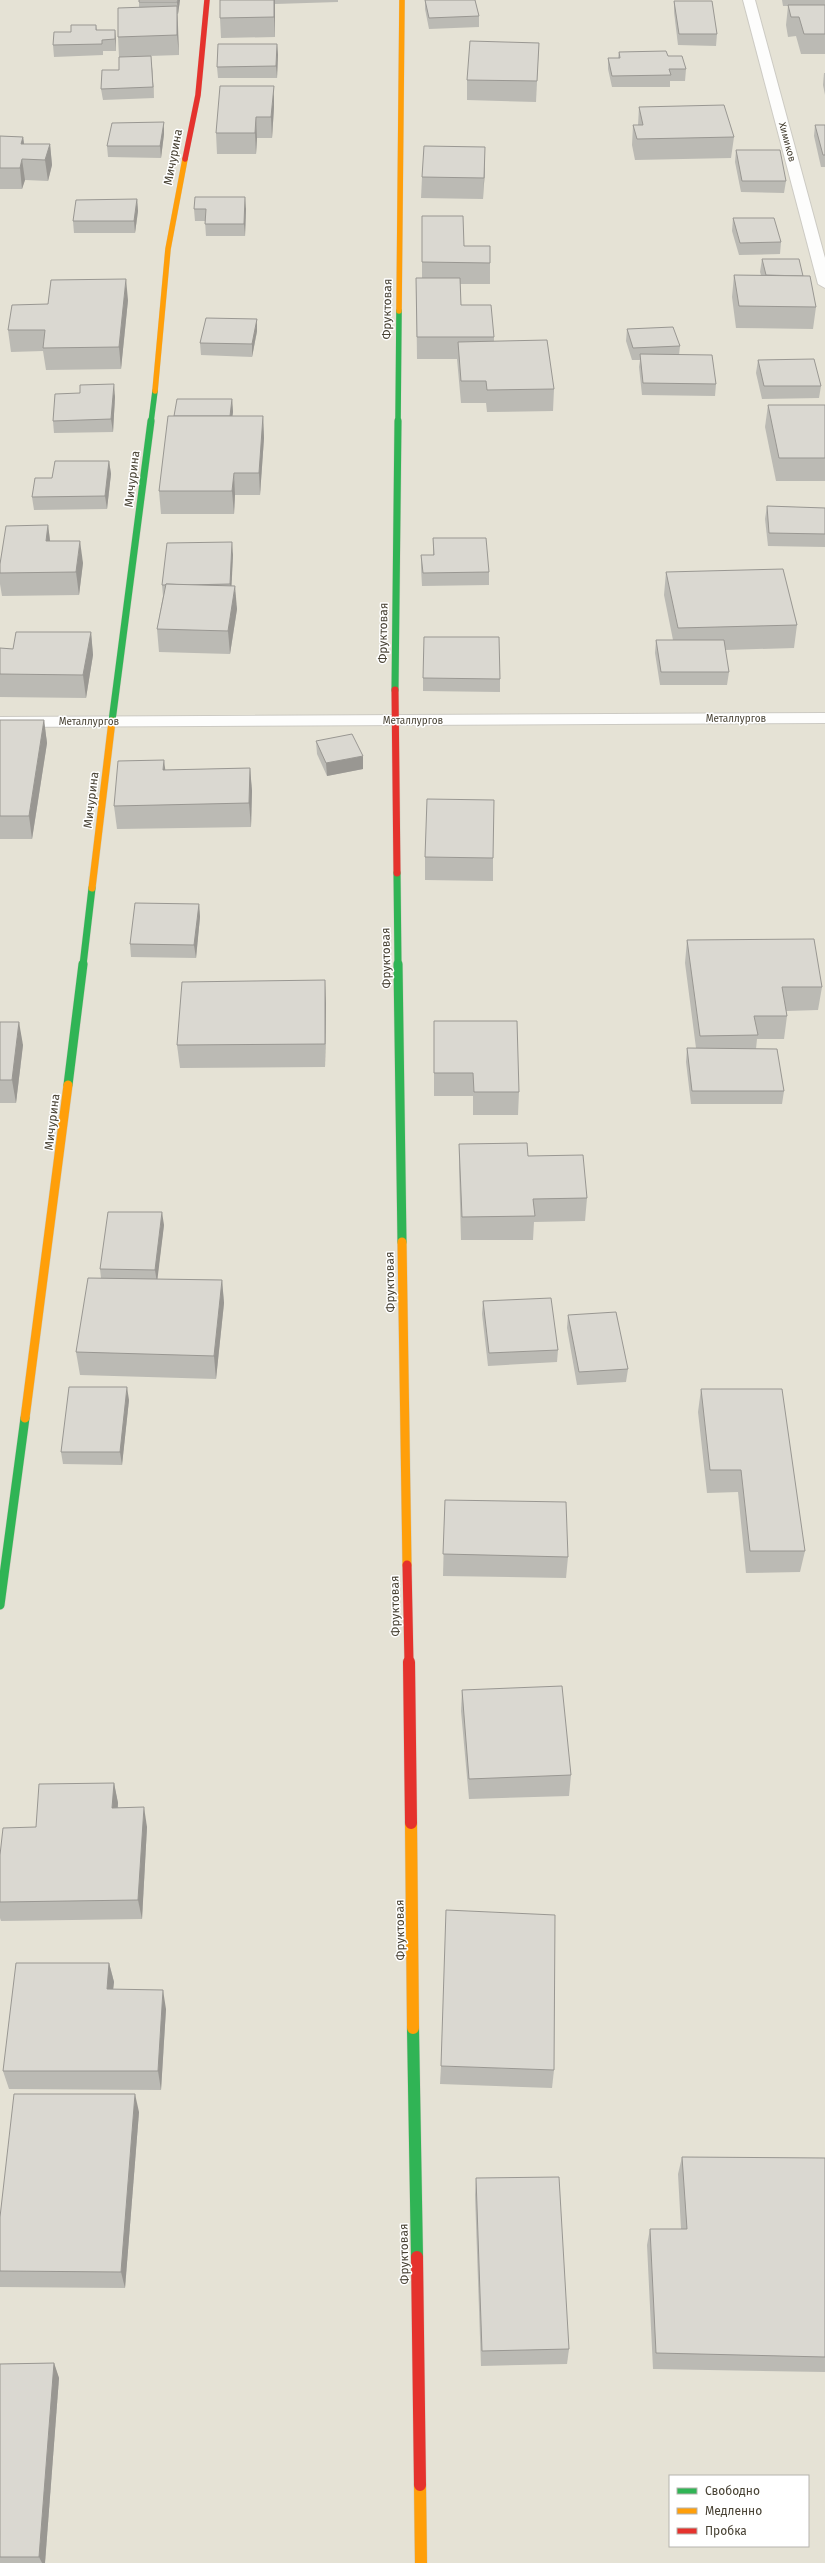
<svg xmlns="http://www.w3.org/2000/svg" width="825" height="2563" font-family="'Fira Sans',sans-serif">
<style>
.residential{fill:#e5e2d5;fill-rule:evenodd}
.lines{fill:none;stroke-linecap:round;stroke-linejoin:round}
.street-casing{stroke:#cccac3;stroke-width:2}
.fast-far3-casing{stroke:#d0cdbf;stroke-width:6}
.fast-far2-casing{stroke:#d0cdbf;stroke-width:8}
.fast-far1-casing{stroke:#d0cdbf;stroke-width:10}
.fast-casing{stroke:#d0cdbf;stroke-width:13}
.slow-far3-casing{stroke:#d0cdbf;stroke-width:6}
.slow-far2-casing{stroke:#d0cdbf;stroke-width:8}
.slow-far1-casing{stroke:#d0cdbf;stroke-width:10}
.slow-casing{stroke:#d0cdbf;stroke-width:13}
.jam-far3-casing{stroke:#d0cdbf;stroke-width:6}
.jam-far2-casing{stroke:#d0cdbf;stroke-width:8}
.jam-far1-casing{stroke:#d0cdbf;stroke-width:10}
.jam-casing{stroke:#d0cdbf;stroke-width:13}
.street{fill:#fdfdfc;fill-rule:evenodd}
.fast-far3{stroke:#30b455;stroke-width:5.5}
.fast-far2{stroke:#30b455;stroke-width:7}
.fast-far1{stroke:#30b455;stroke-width:9}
.fast{stroke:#30b455;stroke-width:12}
.slow-far3{stroke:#ff9f0a;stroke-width:5.5}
.slow-far2{stroke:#ff9f0a;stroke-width:7}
.slow-far1{stroke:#ff9f0a;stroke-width:9}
.slow{stroke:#ff9f0a;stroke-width:12}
.jam-far3{stroke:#e5322d;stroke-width:5.5}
.jam-far2{stroke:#e5322d;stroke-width:7}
.jam-far1{stroke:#e5322d;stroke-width:9}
.jam{stroke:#e5322d;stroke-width:12}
.wall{fill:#bbbab4}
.shaded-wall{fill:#999792}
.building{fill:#dad8d1;stroke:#999792}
.labels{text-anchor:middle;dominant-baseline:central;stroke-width:3;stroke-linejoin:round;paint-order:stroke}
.far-street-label{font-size:10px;fill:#484234;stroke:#fff}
.street-label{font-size:12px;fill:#484234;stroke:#fff}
</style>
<rect width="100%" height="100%" fill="#f0efe8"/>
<path class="residential" d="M 0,0 L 825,0 L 825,2563 L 0,2563 ZM 670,2476 L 808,2476 L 808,2546 L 670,2546 Z"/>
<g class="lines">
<defs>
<g id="street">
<polygon points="743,0 755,0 825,258 825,288 818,284"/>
<polygon points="825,713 825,723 0,727 0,717"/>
</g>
<g id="fast-far3">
<polyline points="151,422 155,391"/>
<polyline points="398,422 399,311"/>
</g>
<g id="fast-far2">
<polyline points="395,690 398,421"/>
<polyline points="112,721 151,421"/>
<polyline points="397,873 398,965"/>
<polyline points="83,965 92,888"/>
</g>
<g id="fast-far1">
<polyline points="398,964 402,1242"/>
<polyline points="68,1085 83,964"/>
<polyline points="0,1605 25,1418"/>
</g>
<polyline id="fast" points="413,2028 417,2257"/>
<g id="slow-far3">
<polyline points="399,311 402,0"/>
<polyline points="155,391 168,249 185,159"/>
</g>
<polyline id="slow-far2" points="92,888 112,721"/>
<g id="slow-far1">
<polyline points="402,1242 407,1565"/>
<polyline points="25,1418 68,1085"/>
</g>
<g id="slow">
<polyline points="411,1823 413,2028"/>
<polyline points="420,2485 421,2563"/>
</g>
<polyline id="jam-far3" points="185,159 198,95 207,0"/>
<polyline id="jam-far2" points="395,690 397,873"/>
<polyline id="jam-far1" points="407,1565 409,1663"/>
<g id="jam">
<polyline points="409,1662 411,1823"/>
<polyline points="417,2257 420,2485"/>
</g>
</defs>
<use href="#street" class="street-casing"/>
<use href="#fast-far3" class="fast-far3-casing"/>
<use href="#fast-far2" class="fast-far2-casing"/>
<use href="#fast-far1" class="fast-far1-casing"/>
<use href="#fast" class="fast-casing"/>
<use href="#slow-far3" class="slow-far3-casing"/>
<use href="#slow-far2" class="slow-far2-casing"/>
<use href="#slow-far1" class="slow-far1-casing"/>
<use href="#slow" class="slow-casing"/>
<use href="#jam-far3" class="jam-far3-casing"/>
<use href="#jam-far2" class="jam-far2-casing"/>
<use href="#jam-far1" class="jam-far1-casing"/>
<use href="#jam" class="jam-casing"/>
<use href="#street" class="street"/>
<use href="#fast-far3" class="fast-far3"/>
<use href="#fast-far2" class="fast-far2"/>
<use href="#fast-far1" class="fast-far1"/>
<use href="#fast" class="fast"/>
<use href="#slow-far3" class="slow-far3"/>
<use href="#slow-far2" class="slow-far2"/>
<use href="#slow-far1" class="slow-far1"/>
<use href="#slow" class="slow"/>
<use href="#jam-far3" class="jam-far3"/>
<use href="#jam-far2" class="jam-far2"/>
<use href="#jam-far1" class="jam-far1"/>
<use href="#jam" class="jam"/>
</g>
<g class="wall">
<polygon points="139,0 180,0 178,14 177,14 179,55 119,57 118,37 139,7"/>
<polygon points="220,0 338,0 338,2 275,4 275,37 221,38 220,18"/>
<polygon points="425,0 475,0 479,16 479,27 429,29 425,9"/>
<polygon points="782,0 825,0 825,54 801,54 796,36 788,37 786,25 788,6 783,6"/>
<polygon points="674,1 717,34 716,46 678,45 674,12"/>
<polygon points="96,25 97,30 115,30 116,51 103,51 103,55 54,57 53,45 71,32"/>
<polygon points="539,43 536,102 467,100 467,80"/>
<polygon points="277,44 278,55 277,78 218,78 217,67"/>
<polygon points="619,52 668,56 686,69 685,81 670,81 670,87 612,87 608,69 608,58 618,58"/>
<polygon points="152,67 154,98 103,100 101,89 119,70"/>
<polygon points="824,73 825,73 825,95 823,85"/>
<polygon points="274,107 272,138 257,138 256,154 217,154 216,133"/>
<polygon points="639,107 734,137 731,158 635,160 632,145 633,125 638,125"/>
<polygon points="164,122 164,134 161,158 108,157 107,146"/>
<polygon points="815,125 825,125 825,167 821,167 814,136"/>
<polygon points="0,136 23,137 24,144 50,144 52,165 48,181 25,180 22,189 0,189"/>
<polygon points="736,150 786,181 784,193 741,192 735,162"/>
<polygon points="485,168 483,199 421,198 422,177"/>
<polygon points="137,199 138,211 135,233 74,233 73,221"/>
<polygon points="194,209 246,209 245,236 206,236 205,221 195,221"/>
<polygon points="422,216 464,246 490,263 490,284 460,284 461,305 494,337 494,341 554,389 553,411 487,412 486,403 461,403 457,359 417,359 416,278 422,278"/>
<polygon points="733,218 781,242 780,254 739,255 732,231"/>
<polygon points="762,259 803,276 816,307 813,329 736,328 732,297 734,275 761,275 760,272"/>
<polygon points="128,300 121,369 46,370 43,351 11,352 8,330 48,304"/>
<polygon points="257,319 257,331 252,357 201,355 200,343"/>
<polygon points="627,329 680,346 679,355 716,384 715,396 642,395 639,367 640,360 632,360 626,341"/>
<polygon points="758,360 821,386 819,398 762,399 756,373"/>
<polygon points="115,397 113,432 54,433 53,421"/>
<polygon points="232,399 233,412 232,416 263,416 264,438 260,495 235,495 234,514 161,514 159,491 174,416"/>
<polygon points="768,405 825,405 825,481 776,481 765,427"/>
<polygon points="109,461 111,474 107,509 34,510 32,497"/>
<polygon points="767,506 825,508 825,547 768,546 765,519"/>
<polygon points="48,525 50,541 83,563 79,595 2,596 0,584 0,564"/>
<polygon points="433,538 489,572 489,585 422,586 421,568 421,555 433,555"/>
<polygon points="233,555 231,586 237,609 230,654 159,652 157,629 163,596 162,585"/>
<polygon points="666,572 797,625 794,648 725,650 729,672 727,685 660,685 655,653 656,640 673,640 664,595"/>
<polygon points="91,632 93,655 86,698 0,697 0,648 13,649"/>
<polygon points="423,678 500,679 500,692 423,691"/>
<polygon points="0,720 44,720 47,743 32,839 0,839"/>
<polygon points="316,741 363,769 327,776 317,754"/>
<polygon points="250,768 252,791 251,827 117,829 114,806 165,770"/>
<polygon points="425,857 493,858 493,881 425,880"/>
<polygon points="199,904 200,917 196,958 131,957 130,944"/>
<polygon points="687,940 822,987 818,1010 786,1011 787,1016 784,1039 757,1039 756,1049 784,1091 782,1104 691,1104 686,1062 687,1048 696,1048 685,963"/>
<polygon points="326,1003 325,1067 180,1068 177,1045"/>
<polygon points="434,1021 519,1092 518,1115 473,1115 473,1096 434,1096"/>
<polygon points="0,1022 23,1045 16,1103 0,1103"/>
<polygon points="459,1144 528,1156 587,1198 585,1221 534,1222 533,1240 461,1240 459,1167"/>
<polygon points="164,1225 157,1279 222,1280 224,1303 216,1379 80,1375 76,1352 101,1278 100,1269"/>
<polygon points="483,1301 558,1350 557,1362 488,1366 482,1314"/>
<polygon points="568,1315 628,1369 626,1382 577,1385 567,1328"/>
<polygon points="701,1389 805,1551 800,1572 746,1573 738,1492 707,1493 698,1412"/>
<polygon points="129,1400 122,1465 63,1464 61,1452"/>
<polygon points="445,1500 568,1557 566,1578 443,1576"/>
<polygon points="462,1690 571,1775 569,1796 469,1799 461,1711"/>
<polygon points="114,1783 118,1803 118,1807 147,1827 142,1919 1,1921 0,1918 0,1855 36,1827"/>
<polygon points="109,1963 114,1982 113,1989 166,2009 161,2090 9,2089 3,2071"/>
<polygon points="441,2066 554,2070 552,2088 440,2084"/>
<polygon points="139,2112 125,2288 0,2287 0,2217"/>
<polygon points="682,2157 825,2158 825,2372 653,2369 647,2245 650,2229 681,2229 678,2174"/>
<polygon points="476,2178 569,2349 567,2364 481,2366 475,2195"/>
<polygon points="54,2363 59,2378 45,2563 0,2563 0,2364"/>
</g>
<g class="shaded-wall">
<polygon points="178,0 180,0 178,14 177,2"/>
<polygon points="274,0 275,0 275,37 274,17"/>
<polygon points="177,6 178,26 179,55 177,35"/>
<polygon points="115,30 116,41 116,51 115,39"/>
<polygon points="277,44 278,55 277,78 276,66"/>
<polygon points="151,56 152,67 154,98 153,87"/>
<polygon points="274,86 274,107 272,138 271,117"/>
<polygon points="256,117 257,138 256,154 255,133"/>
<polygon points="164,122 164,134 161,158 160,146"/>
<polygon points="23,137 26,157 21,144"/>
<polygon points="50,144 52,165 48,181 45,160"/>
<polygon points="485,147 485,168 483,199 484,178"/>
<polygon points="22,159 25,180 22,189 20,168"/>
<polygon points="245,197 246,209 245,236 244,224"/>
<polygon points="137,199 138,211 135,233 134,221"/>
<polygon points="126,279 128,300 121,369 119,347"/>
<polygon points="257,319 257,331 252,357 252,344"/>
<polygon points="114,384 115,397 113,432 111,419"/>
<polygon points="232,399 233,412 230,436 229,424"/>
<polygon points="263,416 264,438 260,495 259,473"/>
<polygon points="109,461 111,474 107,509 105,496"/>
<polygon points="234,473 235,495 234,514 232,491"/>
<polygon points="48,525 51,548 46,541"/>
<polygon points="80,541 83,563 79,595 76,572"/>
<polygon points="232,542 233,555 231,597 230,584"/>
<polygon points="235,586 237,609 230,654 228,631"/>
<polygon points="91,632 93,655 86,698 83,675"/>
<polygon points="44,720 47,743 32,839 29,816"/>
<polygon points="363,756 363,769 327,776 326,763"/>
<polygon points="164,760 167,783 163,770"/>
<polygon points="250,768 252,791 251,827 249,803"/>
<polygon points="199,904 200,917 196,958 194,945"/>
<polygon points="325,980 326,1003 325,1067"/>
<polygon points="19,1022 23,1045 16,1103 12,1080"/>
<polygon points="162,1212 164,1225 157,1283 155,1270"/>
<polygon points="222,1280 224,1303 216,1379 214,1356"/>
<polygon points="127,1387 129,1400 122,1465 120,1452"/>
<polygon points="114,1783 118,1803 116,1828 112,1808"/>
<polygon points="144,1807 147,1827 142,1919 138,1900"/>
<polygon points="109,1963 114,1982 111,2008 107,1989"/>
<polygon points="163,1990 166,2009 161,2090 158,2071"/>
<polygon points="135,2094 139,2112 125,2288 121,2272"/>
<polygon points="54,2363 59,2378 45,2563 42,2563 39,2557"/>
</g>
<g class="building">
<polygon points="139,0 178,0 177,2 139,2"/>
<polygon points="220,0 274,0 274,17 220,18"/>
<polygon points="425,0 475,0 479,16 429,18"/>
<polygon points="674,1 712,1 717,34 679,34"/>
<polygon points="788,5 825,5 825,34 804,34 799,17 791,17"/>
<polygon points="177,6 177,35 118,37 118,8"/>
<polygon points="71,25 96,25 96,30 115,30 115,39 102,40 102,44 53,45 54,32 71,32"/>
<polygon points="470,41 539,43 537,81 467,80"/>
<polygon points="218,44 277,44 276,66 217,67"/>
<polygon points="666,51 668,56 682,56 686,69 669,69 671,75 612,76 608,58 620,58 619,52"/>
<polygon points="151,56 153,87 101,89 102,70 119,70 119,57"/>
<polygon points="220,86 274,86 271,117 256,117 255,133 216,133"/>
<polygon points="724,105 734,137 637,139 633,125 643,125 639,107"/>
<polygon points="164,122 160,146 107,146 112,123"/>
<polygon points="815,125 825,125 825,155 823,155"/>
<polygon points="0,136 23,137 21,144 50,144 45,160 22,159 20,168 0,168"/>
<polygon points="424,146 485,147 484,178 422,177"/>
<polygon points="736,150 780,150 786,181 742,181"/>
<polygon points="195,197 245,197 244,224 205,224 206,209 194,209"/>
<polygon points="137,199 134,221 73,221 76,200"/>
<polygon points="422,216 463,216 464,246 490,246 490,263 422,262"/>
<polygon points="733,218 774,218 781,242 740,243"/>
<polygon points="762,259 799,259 803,276 766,275"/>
<polygon points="734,275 810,276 816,307 739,306"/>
<polygon points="416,278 460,278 461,305 491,305 494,337 417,337"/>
<polygon points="126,279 119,347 43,348 45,330 8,330 12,305 48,304 51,280"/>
<polygon points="206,318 257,319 252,344 200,343"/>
<polygon points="673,327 680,346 633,348 627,329"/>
<polygon points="547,340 554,389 487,390 486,381 461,381 458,342"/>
<polygon points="640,354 712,355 716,384 643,383"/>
<polygon points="814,359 821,386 764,386 758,360"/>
<polygon points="114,384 111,419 53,421 55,394 80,393 80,385"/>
<polygon points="177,399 232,399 230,416 174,416"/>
<polygon points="768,405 825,405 825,458 779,458"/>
<polygon points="168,416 263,416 259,473 234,473 232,491 159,491"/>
<polygon points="55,461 109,461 105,496 32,497 35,478 52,478"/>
<polygon points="767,506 825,508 825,534 769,533"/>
<polygon points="48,525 46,541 80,541 76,572 0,573 0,564 6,526"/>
<polygon points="433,538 486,538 489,572 423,573 421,555 434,555"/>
<polygon points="232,542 230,584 187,585 166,584 165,585 162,585 167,543"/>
<polygon points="783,569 797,625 678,628 666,572"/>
<polygon points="166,584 235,586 228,631 157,629"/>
<polygon points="16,632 91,632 83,675 0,674 0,648 13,649"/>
<polygon points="424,637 499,637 500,679 423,678"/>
<polygon points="656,640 724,640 729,672 661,672"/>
<polygon points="0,720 44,720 29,816 0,816"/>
<polygon points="352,734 363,756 326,763 316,741"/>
<polygon points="164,760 163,770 250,768 249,803 114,806 118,761"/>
<polygon points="427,799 494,800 493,858 425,857"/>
<polygon points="135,903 199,904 194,945 130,944"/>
<polygon points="814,939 822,987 782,987 787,1016 754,1016 758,1035 700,1036 687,940"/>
<polygon points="325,980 325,1044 177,1045 182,982"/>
<polygon points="434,1021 517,1021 519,1092 474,1092 473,1073 434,1073"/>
<polygon points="0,1022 19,1022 12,1080 0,1080"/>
<polygon points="687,1048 777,1049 784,1091 692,1091"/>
<polygon points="527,1143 528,1156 583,1155 587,1198 533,1199 535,1216 462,1217 459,1144"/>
<polygon points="108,1212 162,1212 155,1270 100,1269"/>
<polygon points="88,1278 222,1280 214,1356 76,1352"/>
<polygon points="551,1298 558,1350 489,1353 483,1301"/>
<polygon points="616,1312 628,1369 579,1372 568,1315"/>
<polygon points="69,1387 127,1387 120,1452 61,1452"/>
<polygon points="701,1389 782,1389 805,1551 750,1551 741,1470 710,1470"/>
<polygon points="445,1500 566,1502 568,1557 443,1554"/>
<polygon points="562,1686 571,1775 469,1779 462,1690"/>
<polygon points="114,1783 112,1808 144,1807 138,1900 0,1902 0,1855 3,1828 36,1827 39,1784"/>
<polygon points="446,1910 555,1915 554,2070 441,2066"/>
<polygon points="16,1963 109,1963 107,1989 163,1990 158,2071 3,2071"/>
<polygon points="14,2094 135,2094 121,2272 0,2271 0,2217"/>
<polygon points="682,2157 825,2158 825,2357 656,2353 650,2229 687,2229"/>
<polygon points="559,2177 569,2349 482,2351 476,2178"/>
<polygon points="54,2363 39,2557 0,2557 0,2364"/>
</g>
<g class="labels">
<g class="far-street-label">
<text transform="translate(787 142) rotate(75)">Химиков</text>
<text x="736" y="719">Металлургов</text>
<text x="413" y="721">Металлургов</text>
<text x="89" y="722">Металлургов</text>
</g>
<g class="street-label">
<text transform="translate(173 157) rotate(-79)">Мичурина</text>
<text transform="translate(387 309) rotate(-89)">Фруктовая</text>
<text transform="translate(132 479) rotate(-83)">Мичурина</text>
<text transform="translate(383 633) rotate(-89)">Фруктовая</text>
<text transform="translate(91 800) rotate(-83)">Мичурина</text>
<text transform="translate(386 958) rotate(-91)">Фруктовая</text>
<text transform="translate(52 1122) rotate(-83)">Мичурина</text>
<text transform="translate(390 1282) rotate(-91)">Фруктовая</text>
<text transform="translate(395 1606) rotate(-91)">Фруктовая</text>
<text transform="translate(400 1930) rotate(-91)">Фруктовая</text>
<text transform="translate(404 2254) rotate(-91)">Фруктовая</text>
</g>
</g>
<rect x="669" y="2475" width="140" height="72" fill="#ffffff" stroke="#b6b3ae"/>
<rect x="677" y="2488" width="20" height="6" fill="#30b455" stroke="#b6b3ae"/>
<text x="705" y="2495" font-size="12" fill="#484234">Свободно</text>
<rect x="677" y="2508" width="20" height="6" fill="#ff9f0a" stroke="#b6b3ae"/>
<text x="705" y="2515" font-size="12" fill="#484234">Медленно</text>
<rect x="677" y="2528" width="20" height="6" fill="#e5322d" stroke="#b6b3ae"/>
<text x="705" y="2535" font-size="12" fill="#484234">Пробка</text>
</svg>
